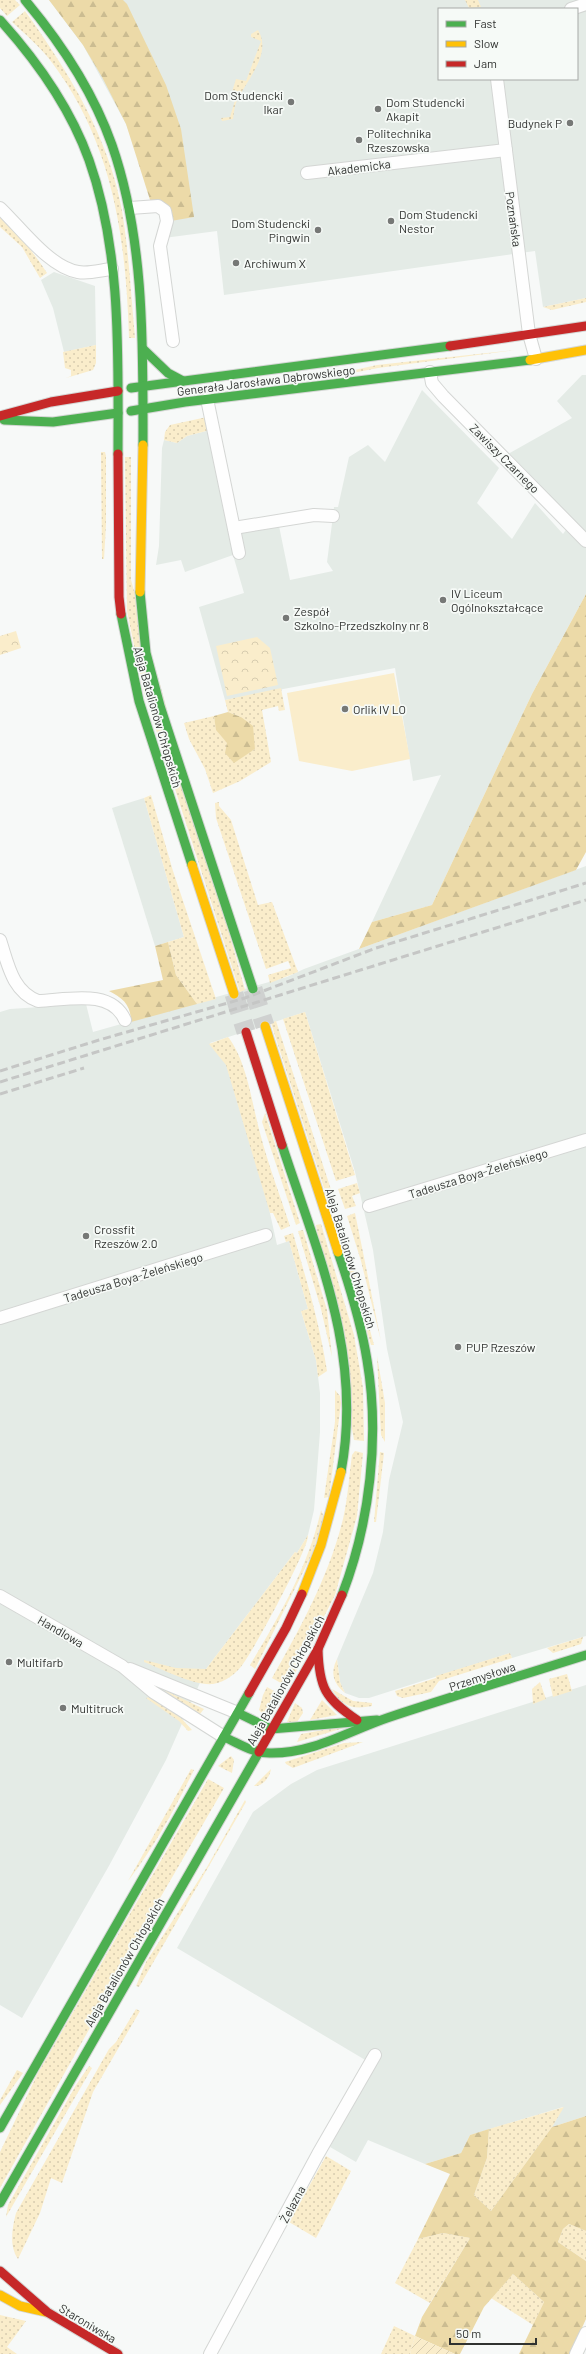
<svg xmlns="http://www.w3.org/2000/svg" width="586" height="2354" font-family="Barlow,sans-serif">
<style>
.built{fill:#e4ebe6;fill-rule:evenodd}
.grass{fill:url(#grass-dots)}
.forest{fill:url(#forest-firs)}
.park{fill:url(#park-crowns)}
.garden{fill:url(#garden-furrows)}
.pitch{fill:#faedcb}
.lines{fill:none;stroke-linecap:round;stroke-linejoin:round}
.primary-tunnel{stroke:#cfd1d0;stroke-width:19;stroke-dasharray:19 10;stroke-linecap:butt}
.street-casing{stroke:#d4d6d4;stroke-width:14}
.fast-casing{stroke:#d4d6d4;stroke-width:11}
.slow-casing{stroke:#d4d6d4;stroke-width:11}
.jam-casing{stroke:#d4d6d4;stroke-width:11}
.street{stroke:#fefefe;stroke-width:12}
.fast{stroke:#4caf50;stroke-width:9}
.slow{stroke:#ffc107;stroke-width:9}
.jam{stroke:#c62828;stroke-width:9}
.rail{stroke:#c5c6c5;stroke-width:3;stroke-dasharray:8 4;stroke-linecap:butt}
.poi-dot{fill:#767876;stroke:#f6faf7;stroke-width:1.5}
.labels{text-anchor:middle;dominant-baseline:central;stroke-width:3.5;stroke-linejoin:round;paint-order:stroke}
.poi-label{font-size:12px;fill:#303230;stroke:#f6faf7;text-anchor:start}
.street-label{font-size:12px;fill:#303230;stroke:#f6faf7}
</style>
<defs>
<pattern id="grass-dots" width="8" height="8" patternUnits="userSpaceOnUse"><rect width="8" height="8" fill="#faedcb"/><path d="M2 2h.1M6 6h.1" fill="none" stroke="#d7ccaf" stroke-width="1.8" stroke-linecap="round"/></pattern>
<pattern id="forest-firs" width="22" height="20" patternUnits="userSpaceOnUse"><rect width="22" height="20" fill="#ecdaa8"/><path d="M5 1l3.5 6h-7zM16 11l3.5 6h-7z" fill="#cbbc91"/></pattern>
<pattern id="park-crowns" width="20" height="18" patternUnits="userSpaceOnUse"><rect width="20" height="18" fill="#faedcb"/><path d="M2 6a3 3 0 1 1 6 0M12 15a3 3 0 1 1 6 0" fill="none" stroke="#d7ccaf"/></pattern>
<pattern id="garden-furrows" width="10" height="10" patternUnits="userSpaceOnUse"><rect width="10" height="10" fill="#faedcb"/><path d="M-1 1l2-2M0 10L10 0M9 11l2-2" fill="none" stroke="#d7ccaf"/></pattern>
</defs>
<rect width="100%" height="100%" fill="#f7f9f8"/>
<g class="built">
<path d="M 49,0 L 586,0 L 586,298 L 543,307 L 535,251 L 224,295 L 217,231 L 164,238 L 171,221 L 138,156 L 126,124 L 83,45 ZM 439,9 L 577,9 L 577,79 L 439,79 Z"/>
<polygon points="54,272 95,286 96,345 64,352 53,308 41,280"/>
<polygon points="582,375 586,375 586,538 506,455 572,418 557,401"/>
<polygon points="422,390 499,468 477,503 512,539 535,503 563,534 568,527 586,546 586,594 532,694 432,905 372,922 441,775 413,781 395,668 225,700 199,607 244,593 233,555 185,572 181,560 156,565 159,546 162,448 164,440 177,443 187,436 210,430 240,535 242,532 279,526 290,580 333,571 327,562 333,516 334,507 338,507 349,457 368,445 385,462"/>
<polygon points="144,798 184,937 155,946 112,808"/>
<polygon points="586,866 586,1636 512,1658 510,1653 369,1698 359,1698 345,1693 340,1682 337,1659 373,1573 383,1532 389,1480 403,1422 387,1349 373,1250 355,1172 305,1012 210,1043 226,1064 268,1204 277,1245 289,1241 308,1309 301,1311 316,1360 320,1393 320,1432 314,1510 308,1535 297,1553 295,1552 206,1669 166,1760 110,1864 22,2018 0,2005 0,1012 10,1009 86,1004 93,1032 287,977 304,969"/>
<polygon points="586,1685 586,2116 552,2127 563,2107 470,2135 461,2153 425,2164 368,2140 356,2162 330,2147 372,2064 177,1948 253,1812 291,1784 317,1770"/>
</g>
<g class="grass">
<polygon points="0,0 15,0 20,5 7,16 0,8"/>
<polygon points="465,0 478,0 481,7 469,8"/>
<path d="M 25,11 C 68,71 109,137 122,211 C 129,253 131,296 135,338 L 129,338 C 126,238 113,142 50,60 C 39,46 25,34 12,22 Z"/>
<path d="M 258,30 C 273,54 245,82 236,103 C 234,108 234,114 233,119 L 222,121 L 221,118 L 230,117 L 236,97 L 231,95 L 236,79 L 246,81 L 261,41 L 251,37 L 251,34 Z"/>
<path d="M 0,216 C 18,234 33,251 47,273 L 40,278 L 22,247 L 0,227 Z"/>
<polygon points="586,298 586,302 552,310 543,307"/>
<polygon points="96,345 96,363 93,370 66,378 71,376 71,370 65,368 63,352"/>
<polygon points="515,350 378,368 327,378 327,376 377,365"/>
<polygon points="207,417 210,430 187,436 177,443 164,440 165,432 170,425"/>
<polygon points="101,452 105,452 106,456 106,525 104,559 102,559"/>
<polygon points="125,457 131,457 131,580 245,990 240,992 143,689 127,611"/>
<path d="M 281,688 L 285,710 L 279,711 L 278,706 L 262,710 L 271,762 L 240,781 L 213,793 L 205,769 L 189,739 L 184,723 L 214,716 C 217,739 228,743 248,753 L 255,749 L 241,717 L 228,712 L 225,700 Z"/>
<polygon points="151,795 173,871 216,999 197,1004 176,975 168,942 184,937 144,798"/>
<polygon points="219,802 219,806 231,820 258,905 272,902 298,972 270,983 268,975 291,968 288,961 266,969 216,818 215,803"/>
<polygon points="305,1012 355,1175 336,1181 283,1019"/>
<polygon points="276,1021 338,1211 332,1213 271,1023"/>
<path d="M 228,1037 C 247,1061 252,1104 260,1133 C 268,1164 280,1195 290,1226 L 281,1230 L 273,1213 L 270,1213 L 226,1065 L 209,1044 Z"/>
<polygon points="265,1113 300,1223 296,1225 262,1122"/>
<polygon points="357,1183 360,1193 352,1196 356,1206 345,1209 338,1189"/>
<polygon points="355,1213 381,1341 361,1261 347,1216"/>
<polygon points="340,1218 374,1345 371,1345 335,1220"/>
<polygon points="321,1224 354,1335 363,1388 364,1441 354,1440 316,1225"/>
<polygon points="303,1230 327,1310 332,1357 321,1309 298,1231"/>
<path d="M 293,1233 C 306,1279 320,1324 327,1371 L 318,1377 L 316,1360 L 301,1311 L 308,1309 L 289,1241 L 286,1242 L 284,1236 Z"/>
<polygon points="377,1356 385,1403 385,1442 381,1435"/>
<polygon points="335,1390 340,1396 341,1403 329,1497 324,1498 335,1422"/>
<path d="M 355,1451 L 363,1453 L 357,1516 L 335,1595 L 288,1687 L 272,1678 C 301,1627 329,1576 343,1519 C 348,1498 349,1476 352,1455 Z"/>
<polygon points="380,1452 384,1453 376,1522 374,1522"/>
<path d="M 321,1510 L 324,1517 L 312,1554 L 255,1669 L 250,1665 C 279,1617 309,1565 321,1510 Z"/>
<path d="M 308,1535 C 310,1546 254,1650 243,1664 C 236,1674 225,1682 213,1684 C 194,1686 162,1669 144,1662 L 144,1660 L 176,1668 L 206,1669 L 295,1552 L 297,1553 Z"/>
<polygon points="583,1637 581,1644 553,1653 547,1648"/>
<polygon points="510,1653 512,1658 439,1681 431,1692 403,1698 397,1696 395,1691 436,1678 436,1676"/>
<path d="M 337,1659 L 340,1682 L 345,1693 C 333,1683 330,1673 337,1659 Z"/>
<polygon points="567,1674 572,1691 553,1697 549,1679"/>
<polygon points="540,1682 546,1699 533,1704 532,1689"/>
<polygon points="267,1687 283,1696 272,1711 263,1714 259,1710 263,1695"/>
<path d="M 332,1689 L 353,1701 L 372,1703 L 372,1706 C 352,1710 342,1706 332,1689 Z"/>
<polygon points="164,1690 204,1709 200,1714 165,1691"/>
<polygon points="150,1697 181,1718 192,1730 188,1731 179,1721 146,1698"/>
<polygon points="322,1700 337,1715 310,1720"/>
<polygon points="295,1703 302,1708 303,1713 297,1722 287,1722"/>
<polygon points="357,1724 297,1742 301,1734"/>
<polygon points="363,1742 293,1768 286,1764 285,1762 344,1743"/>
<polygon points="231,1756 234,1760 232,1773 218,1766"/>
<path d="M 191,1769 L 194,1770 C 174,1810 155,1846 128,1881 Z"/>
<path d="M 271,1769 C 270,1777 262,1787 254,1786 Z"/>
<polygon points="208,1779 224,1788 109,1986 91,2026 0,2188 0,2152 38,2073"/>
<polygon points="245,1800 246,1802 139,1987 136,1986 146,1962 207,1867"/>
<path d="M 136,2009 L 140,2011 L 93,2092 L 62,2183 L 51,2178 L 40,2213 L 18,2259 C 9,2246 12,2228 16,2213 L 109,2049 L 116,2042 Z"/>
<polygon points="89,2066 92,2068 6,2217 8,2205 76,2085"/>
<polygon points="17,2070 23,2073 0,2105 0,2100"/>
<polygon points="564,2107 552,2127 491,2211 474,2195 487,2158 489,2129"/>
<polygon points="326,2156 351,2171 316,2238 289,2222"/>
<polygon points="569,2224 586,2231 586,2261 558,2242 563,2229"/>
<polygon points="443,2233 470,2238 430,2303 395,2283 418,2239"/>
<polygon points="513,2274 544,2302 533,2325 491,2298"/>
<polygon points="0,2315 26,2321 7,2347 17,2354 0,2354"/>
<polygon points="394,2326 415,2336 410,2354 381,2354"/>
</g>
<g class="forest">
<polygon points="49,0 123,0 127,4 166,85 181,129 194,217 171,221 151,203 126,124 102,77 83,45"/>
<polygon points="586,594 586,852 576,870 359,949 372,922 432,905 532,694"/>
<polygon points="228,712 241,717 253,726 255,749 234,763 225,753 227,743 216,730 214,716"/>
<path d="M 168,942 L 176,975 L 197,1004 L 131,1022 C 131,1005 123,998 109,991 L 163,980 L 155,946 Z"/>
<polygon points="586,2116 586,2231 569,2224 563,2229 558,2242 586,2261 586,2319 570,2354 519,2354 544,2302 513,2274 484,2307 460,2354 455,2354 415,2336 422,2317 470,2238 443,2233 418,2239 450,2174 425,2164 461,2153 470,2135 489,2129 487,2158 474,2195 491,2211 552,2127"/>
</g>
<g class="park">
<polygon points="16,631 21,648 0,655 0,636"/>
<polygon points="257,637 270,648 278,685 227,696 216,646"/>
</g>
<polygon class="garden" points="415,2336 455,2354 410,2354"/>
<polygon class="pitch" points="394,673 410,759 352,771 299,761 287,693"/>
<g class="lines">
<g class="primary-tunnel">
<polyline points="253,989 265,1026"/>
<polyline points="234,994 246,1032"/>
</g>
<defs>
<g id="street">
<polyline points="571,9 586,4"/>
<polyline points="497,79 529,334 536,359"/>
<polyline points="307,173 506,150"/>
<path d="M 0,208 C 21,228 49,267 78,272 C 89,274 101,270 112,269"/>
<polyline points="130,208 158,206 165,211 167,221 160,246 173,341"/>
<polyline points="430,372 432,383 443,396 586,541"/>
<polyline points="207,399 239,553"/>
<polyline points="234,528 314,515 333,516"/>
<path d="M 0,940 C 8,964 12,991 38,1001 C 67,1000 111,988 125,1020"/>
<polyline points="369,1206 586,1140"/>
<polyline points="0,1318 266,1235"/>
<polyline points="0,1596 122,1666 153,1692 224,1737"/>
<polyline points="130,1669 238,1713"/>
<polyline points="210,2354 318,2154 375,2055"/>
<polyline points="576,2354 586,2333"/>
</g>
<g id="fast">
<path d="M 25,0 C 61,43 93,91 112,145 C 145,240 143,346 143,445"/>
<path d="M 0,20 C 37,61 70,107 89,160 C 122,253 118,357 118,454"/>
<polyline points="143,349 168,373 183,381"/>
<polyline points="131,388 450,346"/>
<polyline points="131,411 185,402 530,360"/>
<polyline points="4,420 53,422 118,413"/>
<polyline points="140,592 146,653 160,706 253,989"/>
<polyline points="121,614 139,701 192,865"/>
<path d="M 282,1145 C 318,1255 363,1354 341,1472"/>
<path d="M 338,1252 C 350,1287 361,1323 367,1360 C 380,1436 370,1523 342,1595"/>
<polyline points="238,1713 271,1729 377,1720"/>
<path d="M 224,1737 C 240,1744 254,1754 272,1753 C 314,1753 349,1731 387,1718 C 453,1696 520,1676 586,1655"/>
<polyline points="0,2128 249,1693"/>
<polyline points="0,2203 259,1752"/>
</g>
<g id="slow">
<polyline points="530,360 586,350"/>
<polyline points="140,592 143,445"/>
<polyline points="192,865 234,994"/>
<polyline points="265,1026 338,1252"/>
<polyline points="302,1594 321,1545 341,1472"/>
<polyline points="0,2295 20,2306 46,2312"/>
</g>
<g id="jam">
<polyline points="450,346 586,326"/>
<polyline points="0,416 51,402 118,391"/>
<polyline points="118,454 119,597 121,614"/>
<polyline points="246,1032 282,1145"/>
<path d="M 318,1649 C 319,1688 325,1698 357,1720"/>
<polyline points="249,1693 286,1628 302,1594"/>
<polyline points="259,1752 318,1649 342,1595"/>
<polyline points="0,2271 47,2312 118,2354"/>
</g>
</defs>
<use href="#street" class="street-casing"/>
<use href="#fast" class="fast-casing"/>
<use href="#slow" class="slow-casing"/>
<use href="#jam" class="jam-casing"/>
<use href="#street" class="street"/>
<use href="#fast" class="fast"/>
<use href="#slow" class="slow"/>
<use href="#jam" class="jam"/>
<g class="rail">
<polyline points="0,1071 99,1040 245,998 376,948 586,883"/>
<polyline points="0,1082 586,900"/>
<polyline points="0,1094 84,1068"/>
</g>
</g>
<g class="poi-dot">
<circle cx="291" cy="102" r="4"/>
<circle cx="378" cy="109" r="4"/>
<circle cx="570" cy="123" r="4"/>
<circle cx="359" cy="140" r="4"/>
<circle cx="391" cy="221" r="4"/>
<circle cx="318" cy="230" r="4"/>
<circle cx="236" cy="263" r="4"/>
<circle cx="443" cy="600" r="4"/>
<circle cx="286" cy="618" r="4"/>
<circle cx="345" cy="709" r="4"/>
<circle cx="86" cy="1236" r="4"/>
<circle cx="458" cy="1347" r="4"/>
<circle cx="9" cy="1662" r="4"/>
<circle cx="63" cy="1708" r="4"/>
</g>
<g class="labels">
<g class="poi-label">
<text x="283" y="95" text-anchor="end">Dom Studencki<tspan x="283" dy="14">Ikar</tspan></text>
<text x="386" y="102">Dom Studencki<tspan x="386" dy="14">Akapit</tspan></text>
<text x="562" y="123" text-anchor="end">Budynek P</text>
<text x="367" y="133">Politechnika<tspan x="367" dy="14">Rzeszowska</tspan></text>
<text x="399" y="214">Dom Studencki<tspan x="399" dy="14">Nestor</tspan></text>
<text x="310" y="223" text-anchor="end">Dom Studencki<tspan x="310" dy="14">Pingwin</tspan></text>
<text x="244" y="263">Archiwum X</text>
<text x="451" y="593">IV Liceum<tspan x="451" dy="14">Ogólnokształcące</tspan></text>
<text x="294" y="611">Zespół<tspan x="294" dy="14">Szkolno-Przedszkolny nr 8</tspan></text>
<text x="353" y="709">Orlik IV LO</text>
<text x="94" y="1229">Crossfit<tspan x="94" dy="14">Rzeszów 2.0</tspan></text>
<text x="466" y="1347">PUP Rzeszów</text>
<text x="17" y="1662">Multifarb</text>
<text x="71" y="1708">Multitruck</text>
</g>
<g class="street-label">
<text transform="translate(359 167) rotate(-7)">Akademicka</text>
<text transform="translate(514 219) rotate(82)">Poznańska</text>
<text transform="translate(266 380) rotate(-7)">Generała Jarosława Dąbrowskiego</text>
<text transform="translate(505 458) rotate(45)">Zawiszy Czarnego</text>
<text transform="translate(158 717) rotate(74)">Aleja Batalionów Chłopskich</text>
<text transform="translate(478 1173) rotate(-17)">Tadeusza Boya-Żeleńskiego</text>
<text transform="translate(351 1258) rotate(73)">Aleja Batalionów Chłopskich</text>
<text transform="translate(133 1277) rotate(-17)">Tadeusza Boya-Żeleńskiego</text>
<text transform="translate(61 1631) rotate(30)">Handlowa</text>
<text transform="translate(482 1676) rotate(-18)">Przemysłowa</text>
<text transform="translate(285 1680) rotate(-61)">Aleja Batalionów Chłopskich</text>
<text transform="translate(124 1962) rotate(-60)">Aleja Batalionów Chłopskich</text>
<text transform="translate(292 2204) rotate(-62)">Żelazna</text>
<text transform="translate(88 2323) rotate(31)">Staroniwska</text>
</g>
</g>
<rect x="438" y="8" width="140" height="72" fill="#f6faf7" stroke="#a7aaa7"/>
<rect x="446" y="21" width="20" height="6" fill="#4caf50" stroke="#a7aaa7"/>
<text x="474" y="28" font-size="12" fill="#303230">Fast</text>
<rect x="446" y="41" width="20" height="6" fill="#ffc107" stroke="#a7aaa7"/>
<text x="474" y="48" font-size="12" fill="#303230">Slow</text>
<rect x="446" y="61" width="20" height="6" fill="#c62828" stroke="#a7aaa7"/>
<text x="474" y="68" font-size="12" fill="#303230">Jam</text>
<path d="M450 2338v6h86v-6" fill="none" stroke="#303230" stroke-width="2"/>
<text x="456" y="2338" font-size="12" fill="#303230" stroke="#f6faf7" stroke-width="3" paint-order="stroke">50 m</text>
</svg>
